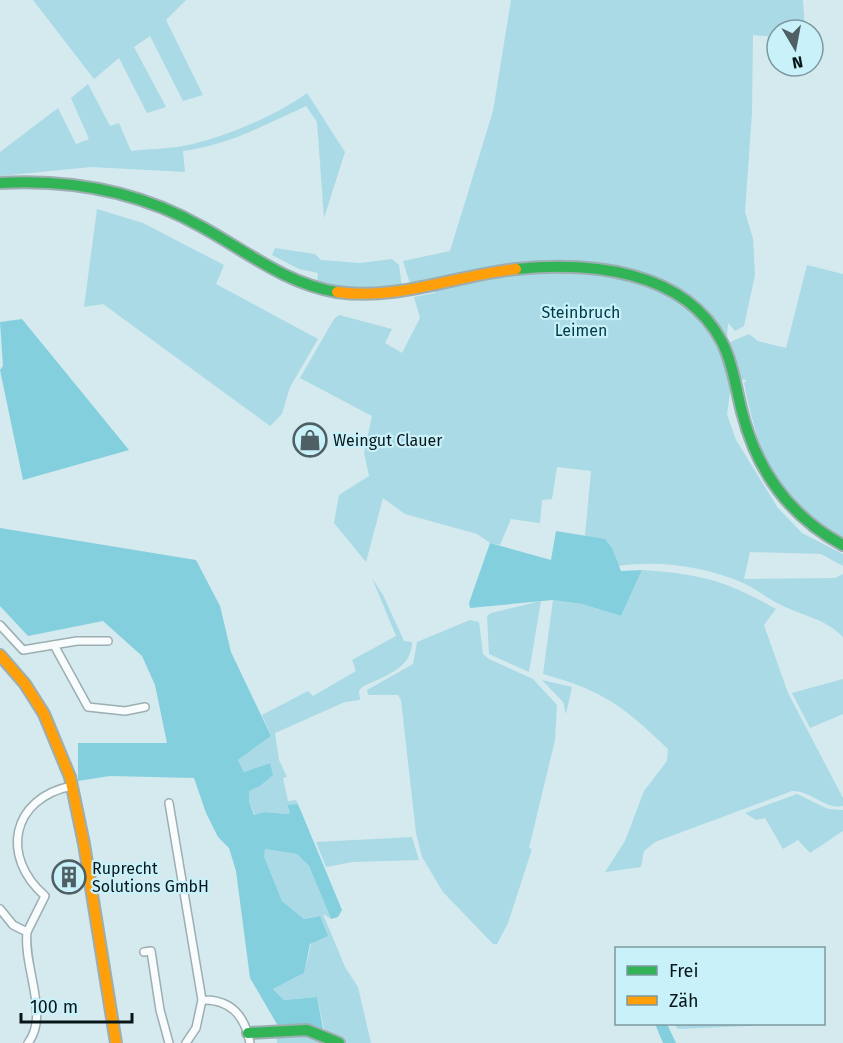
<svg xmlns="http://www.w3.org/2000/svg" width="843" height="1043" font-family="'Fira Sans',sans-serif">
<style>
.green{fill:#aadae5}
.forest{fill:#84cfde}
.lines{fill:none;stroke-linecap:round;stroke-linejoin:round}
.street-casing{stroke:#9caeb1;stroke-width:10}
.fast-casing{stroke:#9caeb1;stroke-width:14}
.slow-casing{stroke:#9caeb1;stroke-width:14}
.street{stroke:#f9fcfd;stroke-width:7}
.fast{stroke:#30b455;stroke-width:10}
.slow{stroke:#ff9f0a;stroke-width:10}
.labels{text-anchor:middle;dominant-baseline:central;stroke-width:4.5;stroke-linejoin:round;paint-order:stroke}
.park-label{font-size:16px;fill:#003943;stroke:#c9f1fa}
.poi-label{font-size:16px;fill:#08161a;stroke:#c9f1fa;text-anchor:start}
</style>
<rect width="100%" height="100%" fill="#d4eaef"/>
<g class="green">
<polygon points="33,0 186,0 166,20 203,95 183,101 150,36 134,47 166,107 147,113 119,58 94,79"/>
<path d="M 511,0 L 803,0 L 805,30 L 777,30 L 777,37 L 753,35 L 752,112 L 745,212 L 753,239 L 755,275 L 744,326 L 735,331 L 728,323 L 726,348 L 733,349 L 730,342 L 749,334 L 758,341 L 786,348 L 807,265 L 843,274 L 843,540 C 833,534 820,529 811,522 C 768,484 755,436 744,383 L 747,380 L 732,379 L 727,414 L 736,440 L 778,508 L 802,533 L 843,554 L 843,566 L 821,554 L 750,552 L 744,579 L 835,578 L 843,574 L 843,637 C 826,619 803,616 781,605 C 768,599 755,588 741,582 C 703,566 659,560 618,566 C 611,542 609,540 585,536 L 591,471 L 557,467 L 552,499 L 542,500 L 540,523 L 511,519 L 500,545 L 490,543 L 477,534 L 405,514 L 383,498 L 366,562 L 334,523 L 339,495 L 369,476 L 364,453 L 372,416 L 300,378 L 334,319 L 339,315 L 392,329 L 385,343 L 402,353 L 420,318 L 414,297 L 435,293 L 440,279 L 411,287 L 403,261 L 450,251 L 493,111 Z"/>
<path d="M 88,84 L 110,126 L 119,123 L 131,151 C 148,149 166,149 183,146 C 221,139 276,116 307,93 L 345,152 L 324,218 L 317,122 L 306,106 C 265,125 228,145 183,151 L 185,172 L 91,167 L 0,176 L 0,152 L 58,108 L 76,144 L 89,139 L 71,98 Z"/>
<polygon points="97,209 143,223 224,265 216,284 318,339 290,387 282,414 270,426 103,304 84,307"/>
<polygon points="275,248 315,254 321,260 360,263 392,259 399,265 402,288 347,289 317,282 318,273 299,269 272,255"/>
<path d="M 642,570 C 700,574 725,580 776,609 L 764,625 L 788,693 L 843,798 L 843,806 C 826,810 810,790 792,791 L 655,842 L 644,851 L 641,867 L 605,872 L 625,841 L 644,791 L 667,761 L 668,749 C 623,706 604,691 543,674 L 553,600 L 582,604 L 621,616 Z"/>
<path d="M 372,578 L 383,595 L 404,641 L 412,642 C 412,669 384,676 362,687 L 359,691 L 360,700 L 345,702 L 275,733 L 279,760 L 287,777 L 283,778 L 288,801 L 296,800 L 298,804 L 287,806 L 290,813 L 287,814 L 264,812 L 255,815 L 249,802 L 249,790 L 260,786 L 270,763 L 244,772 L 238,760 L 271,736 L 262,715 L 308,691 L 313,696 L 356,671 L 352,660 L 396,636 Z"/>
<polygon points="541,601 529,672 489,654 487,616 491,613"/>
<polygon points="470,620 479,622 483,654 489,659 533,679 557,705 555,740 529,848 532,849 508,923 497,944 493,944 443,892 422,857 416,833 401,700 398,695 368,695 367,690 413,664 417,642"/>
<polygon points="843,679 843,714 810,728 792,693"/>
<polygon points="542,680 572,687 566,714 563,702"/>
<polygon points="797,794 828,809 843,810 843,831 810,853 798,840 783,849 765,818 756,820 745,813"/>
<polygon points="412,837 419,860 353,862 326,867 316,842"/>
<polygon points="265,849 297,854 309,866 331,919 323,914 345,967 358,987 371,1043 345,1043 324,1029 317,997 284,1000 273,989 304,973 318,916 304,919 282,901 263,857"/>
<polygon points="674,1024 770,1024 771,1025 678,1029"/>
<polygon points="276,1035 316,1037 328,1043 277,1043"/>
</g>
<g class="forest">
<polygon points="22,319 129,450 23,480 0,370 3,366 0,322"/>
<polygon points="0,528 196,560 220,606 231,652 271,736 238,760 244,772 270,763 273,775 260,786 249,791 249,802 254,815 264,812 287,814 290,813 287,805 298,804 342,910 338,917 331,919 309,866 297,854 265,849 264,857 282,901 304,919 320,916 328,936 310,944 304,973 273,989 284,1000 317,997 323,1029 278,1026 250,978 236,871 229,848 218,837 206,813 194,778 110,776 78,781 78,743 167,743 155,685 142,656 103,621 28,636 0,606"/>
<polygon points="556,531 605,539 612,548 621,571 642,570 621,616 582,604 553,600 470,608 469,603 490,543 551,560"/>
<polygon points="655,1024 667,1024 676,1043 663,1043"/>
</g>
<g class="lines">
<defs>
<g id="street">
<polyline points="0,625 23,650 77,641 108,641"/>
<polyline points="54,645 88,707 125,711 145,707"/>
<path d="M 169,803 L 202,1000 C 231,999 245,1016 250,1043"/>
<path d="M 0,909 L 13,925 L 27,932 C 23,967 50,1015 28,1043"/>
<path d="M 27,932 L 45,896 C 0,857 11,798 72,786"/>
<polyline points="144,952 151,951 160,1010 169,1043"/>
<polyline points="186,1043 196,1028 202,1000"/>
</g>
<g id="fast">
<path d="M 0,183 C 72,179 139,191 202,227 C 246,251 286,284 337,292"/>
<path d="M 516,269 C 588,262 684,269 722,342 C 733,364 736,389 742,412 C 757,471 789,516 843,545"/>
<polyline points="248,1033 307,1030 339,1043"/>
</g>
<g id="slow">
<path d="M 337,292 C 398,301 456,275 516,269"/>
<polyline points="0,655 25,684 44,714 70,777 84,844 116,1043"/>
</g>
</defs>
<use href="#street" class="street-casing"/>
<use href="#fast" class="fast-casing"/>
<use href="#slow" class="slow-casing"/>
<use href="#street" class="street"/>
<use href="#fast" class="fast"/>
<use href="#slow" class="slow"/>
</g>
<defs>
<symbol id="shop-ring" viewBox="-11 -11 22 22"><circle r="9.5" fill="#c9f1fa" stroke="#4f6065" stroke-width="1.5"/><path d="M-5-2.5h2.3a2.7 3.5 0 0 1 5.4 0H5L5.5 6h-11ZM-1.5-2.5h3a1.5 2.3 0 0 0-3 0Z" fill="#4f6065"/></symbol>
<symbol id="building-ring" viewBox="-11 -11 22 22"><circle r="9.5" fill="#c9f1fa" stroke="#4f6065" stroke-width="1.5"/><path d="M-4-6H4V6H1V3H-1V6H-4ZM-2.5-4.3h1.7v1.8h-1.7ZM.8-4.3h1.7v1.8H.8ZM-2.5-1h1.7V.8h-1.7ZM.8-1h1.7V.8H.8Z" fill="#4f6065"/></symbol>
</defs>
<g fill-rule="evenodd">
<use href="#shop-ring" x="291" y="421" width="38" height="38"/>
<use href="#building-ring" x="50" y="858" width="38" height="38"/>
</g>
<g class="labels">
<g class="park-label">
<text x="581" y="312">Steinbruch<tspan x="581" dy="18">Leimen</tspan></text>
</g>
<g class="poi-label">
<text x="333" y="440">Weingut Clauer</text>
<text x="92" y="868">Ruprecht<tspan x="92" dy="18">Solutions GmbH</tspan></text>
</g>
</g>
<rect x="615" y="947" width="210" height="78" fill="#c9f1fa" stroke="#7c99a0" stroke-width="1.5"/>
<rect x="627" y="966" width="30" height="9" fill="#30b455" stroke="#7c99a0" stroke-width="1.5"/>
<text x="669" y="977" font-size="18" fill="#08161a">Frei</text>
<rect x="627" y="996" width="30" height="9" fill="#ff9f0a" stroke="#7c99a0" stroke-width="1.5"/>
<text x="669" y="1007" font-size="18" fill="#08161a">Zäh</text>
<g transform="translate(795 48) rotate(170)"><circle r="28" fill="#c9f1fa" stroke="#7c99a0" stroke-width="1.5"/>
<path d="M0-4.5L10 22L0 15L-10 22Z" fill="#4f6065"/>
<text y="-9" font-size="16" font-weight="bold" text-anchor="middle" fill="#08161a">N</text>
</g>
<path d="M21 1013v9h111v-9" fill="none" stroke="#08161a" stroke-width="3"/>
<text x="30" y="1013" font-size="18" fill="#08161a" stroke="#c9f1fa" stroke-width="4.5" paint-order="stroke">100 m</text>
</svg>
